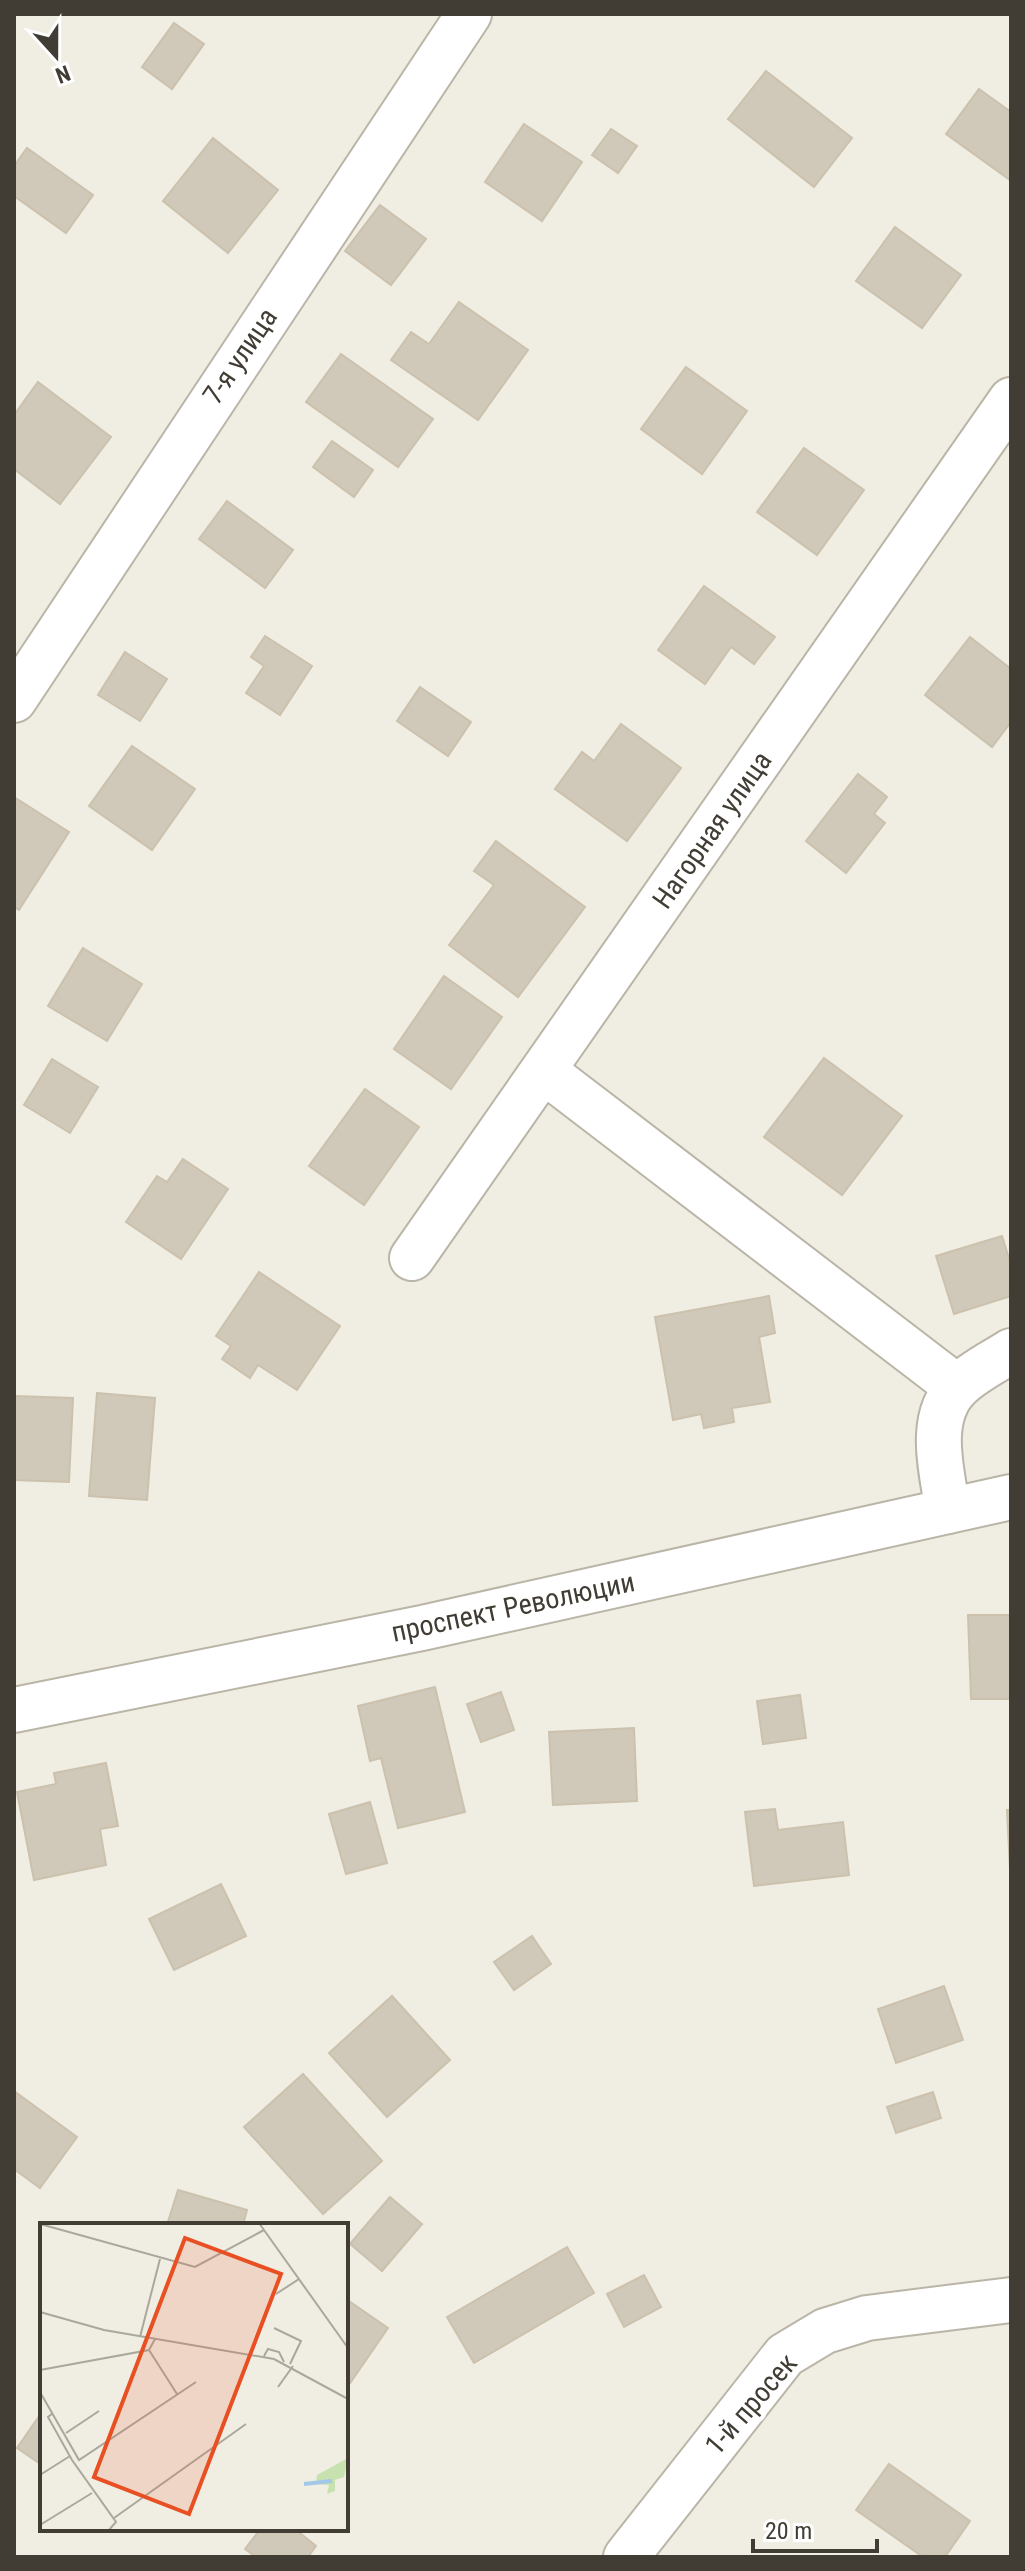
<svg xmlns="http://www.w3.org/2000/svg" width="1025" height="2571" font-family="'Roboto Condensed',sans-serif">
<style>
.building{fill:#d0c9b9;stroke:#cbc1ad;stroke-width:2}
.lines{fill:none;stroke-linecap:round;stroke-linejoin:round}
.minor-casing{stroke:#bab5a7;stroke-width:48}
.minor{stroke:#fff;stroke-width:44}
.labels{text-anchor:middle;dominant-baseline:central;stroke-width:8;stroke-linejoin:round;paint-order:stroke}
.street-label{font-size:28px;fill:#413d34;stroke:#fff}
.inset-river{fill:none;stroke:#a3c7e9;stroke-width:4}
.inset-road{fill:none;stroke:#aaa79d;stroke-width:2}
.view{fill:#e84f22;fill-opacity:0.15;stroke:#e84f22;stroke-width:4}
.inset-edge{fill:none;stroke:#413d34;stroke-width:4}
</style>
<rect width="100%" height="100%" fill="#f0ede3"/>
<g class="building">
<polygon points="174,23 204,44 172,89 142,67"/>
<polygon points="766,71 852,138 814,187 728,119"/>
<polygon points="979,89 1011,112 1010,180 946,134"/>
<polygon points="524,124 582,162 542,221 485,182"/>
<polygon points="611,129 637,146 618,173 592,155"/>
<polygon points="213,138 278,190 228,253 163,201"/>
<polygon points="27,148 93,195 66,233 14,196 14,166"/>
<polygon points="380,205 426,239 391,285 345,251"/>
<polygon points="895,227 961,275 922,328 856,281"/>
<polygon points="459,302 528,350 478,420 391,360 411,332 429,344"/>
<polygon points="341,354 433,419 398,467 306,402"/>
<polygon points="686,367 747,411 702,474 641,429"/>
<polygon points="38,382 111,437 60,504 14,469 14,415"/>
<polygon points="332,441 373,470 354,497 313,467"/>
<polygon points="804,448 864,490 817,555 757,512"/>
<polygon points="227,501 293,550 265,588 199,539"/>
<polygon points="704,586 775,637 754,664 731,647 705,684 658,650"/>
<polygon points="265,636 312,666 280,715 246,693 264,666 251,657"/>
<polygon points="970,637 1011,669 1011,722 992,747 925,695"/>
<polygon points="125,652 167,679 140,721 98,695"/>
<polygon points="420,687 471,722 448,756 397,721"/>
<polygon points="621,724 681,768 627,841 555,789 582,752 594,761"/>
<polygon points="132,746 195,789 152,850 89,806"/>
<polygon points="858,774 887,797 874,814 885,823 846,873 806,841"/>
<polygon points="14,797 69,832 19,910 14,907"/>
<polygon points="496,841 585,907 518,997 449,945 494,885 474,871"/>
<polygon points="83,948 142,984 107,1041 48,1006"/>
<polygon points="444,976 502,1017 451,1089 394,1049"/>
<polygon points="824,1058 902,1116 842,1195 764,1137"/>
<polygon points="52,1059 98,1087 70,1133 24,1105"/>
<polygon points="365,1089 419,1127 364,1205 309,1166"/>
<polygon points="183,1159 228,1189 181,1259 126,1222 157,1176 167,1182"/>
<polygon points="1002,1236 1011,1265 1011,1296 954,1314 936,1256"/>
<polygon points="259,1272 340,1326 297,1390 258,1365 250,1378 222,1359 231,1346 216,1336"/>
<polygon points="769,1296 775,1333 759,1337 770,1402 732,1408 734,1422 704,1428 701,1414 673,1420 655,1317"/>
<polygon points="97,1393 155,1398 147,1500 89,1496"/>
<polygon points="14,1396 73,1398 69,1482 14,1480"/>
<polygon points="968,1615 1011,1615 1011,1699 971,1699"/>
<polygon points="435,1687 465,1812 398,1828 381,1758 370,1761 358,1706"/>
<polygon points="501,1692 514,1730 481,1742 467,1704"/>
<polygon points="800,1695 806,1738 763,1744 757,1701"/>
<polygon points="634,1728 637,1801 553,1805 549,1732"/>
<polygon points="106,1763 118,1826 100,1829 106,1865 34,1880 17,1792 56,1784 54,1773"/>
<polygon points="370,1802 387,1863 346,1874 329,1814"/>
<polygon points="775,1809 778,1830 843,1822 849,1875 754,1886 745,1812"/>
<polygon points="1007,1810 1011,1810 1011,1888"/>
<polygon points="221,1884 246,1936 174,1970 149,1919"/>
<polygon points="532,1936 551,1964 514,1990 494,1962"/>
<polygon points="944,1986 963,2040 896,2063 878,2009"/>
<polygon points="392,1996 450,2060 387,2117 329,2053"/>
<polygon points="303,2074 382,2161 323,2214 244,2127"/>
<polygon points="14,2091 77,2137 40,2188 14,2169"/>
<polygon points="933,2092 941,2118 896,2133 887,2107"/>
<polygon points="178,2190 247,2210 243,2225 167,2225"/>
<polygon points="390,2197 422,2224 382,2271 350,2244"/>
<polygon points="567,2247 594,2293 474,2363 447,2317"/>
<polygon points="644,2275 661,2307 624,2327 607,2294"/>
<polygon points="346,2299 388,2328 346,2389"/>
<polygon points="42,2412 42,2465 17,2448"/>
<polygon points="889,2464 970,2521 945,2557 923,2557 856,2510"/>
<polygon points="254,2529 303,2529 300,2533 316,2546 308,2557 256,2557 245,2549 258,2532"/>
</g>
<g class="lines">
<defs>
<g id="minor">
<polyline points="14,700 469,14"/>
<polyline points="544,1071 957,1387"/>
<polyline points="412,1258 1011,400"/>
<path d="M 948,1511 C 942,1472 926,1417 959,1386 C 973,1372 994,1362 1011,1351"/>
<polyline points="14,1710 422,1628 1011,1497"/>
<polyline points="626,2557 785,2355 825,2331 867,2318 1011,2300"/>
</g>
</defs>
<use href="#minor" class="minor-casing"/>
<use href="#minor" class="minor"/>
</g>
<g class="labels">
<g class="street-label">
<text transform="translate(240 356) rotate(-56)">7-я улица</text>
<text transform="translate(712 830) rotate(-55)">Нагорная улица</text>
<text transform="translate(513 1607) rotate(-12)">проспект Революции</text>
<text transform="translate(751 2404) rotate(-49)">1-й просек</text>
</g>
</g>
<g transform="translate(40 2223)">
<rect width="308" height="308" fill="#f0ede3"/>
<path d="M 308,235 L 304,254 L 295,257 L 295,268 L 287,271 L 289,262 L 276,261 L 277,252 Z" fill="#c7e2ae"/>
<path class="inset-river" d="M 264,261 L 292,258"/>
<path class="inset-road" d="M 219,0 L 308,125M 0,1 L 155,44 L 224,7M 236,71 L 259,56M 0,89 L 64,107 L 234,136 L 308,176M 234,105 L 261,118 L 250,141M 100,114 L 120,36M 109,127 L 137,171M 224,133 L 228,126 L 239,129 L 244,139M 0,147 L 109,127 L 115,116M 238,164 L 253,143M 0,169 L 39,237 L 156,159M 13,190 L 8,194 L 32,237 L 76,299 L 68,308M 26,210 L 59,188M 0,252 L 30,233M 74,295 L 206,201M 0,302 L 52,270"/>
<path class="view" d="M 145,15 L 241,51 L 149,291 L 54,254 Z"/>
<rect width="308" height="308" class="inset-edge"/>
</g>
<rect width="1025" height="2571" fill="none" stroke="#413d34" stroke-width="32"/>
<g transform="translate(56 56) rotate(159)" stroke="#ffffff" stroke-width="6" paint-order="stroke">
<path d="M0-6L14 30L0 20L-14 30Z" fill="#413d34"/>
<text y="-12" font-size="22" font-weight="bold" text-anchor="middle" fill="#413d34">N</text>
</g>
<path d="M753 2539v12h124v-12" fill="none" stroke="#413d34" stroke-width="4"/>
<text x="765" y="2539" font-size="24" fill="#413d34" stroke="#ffffff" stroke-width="6" paint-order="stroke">20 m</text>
</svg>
